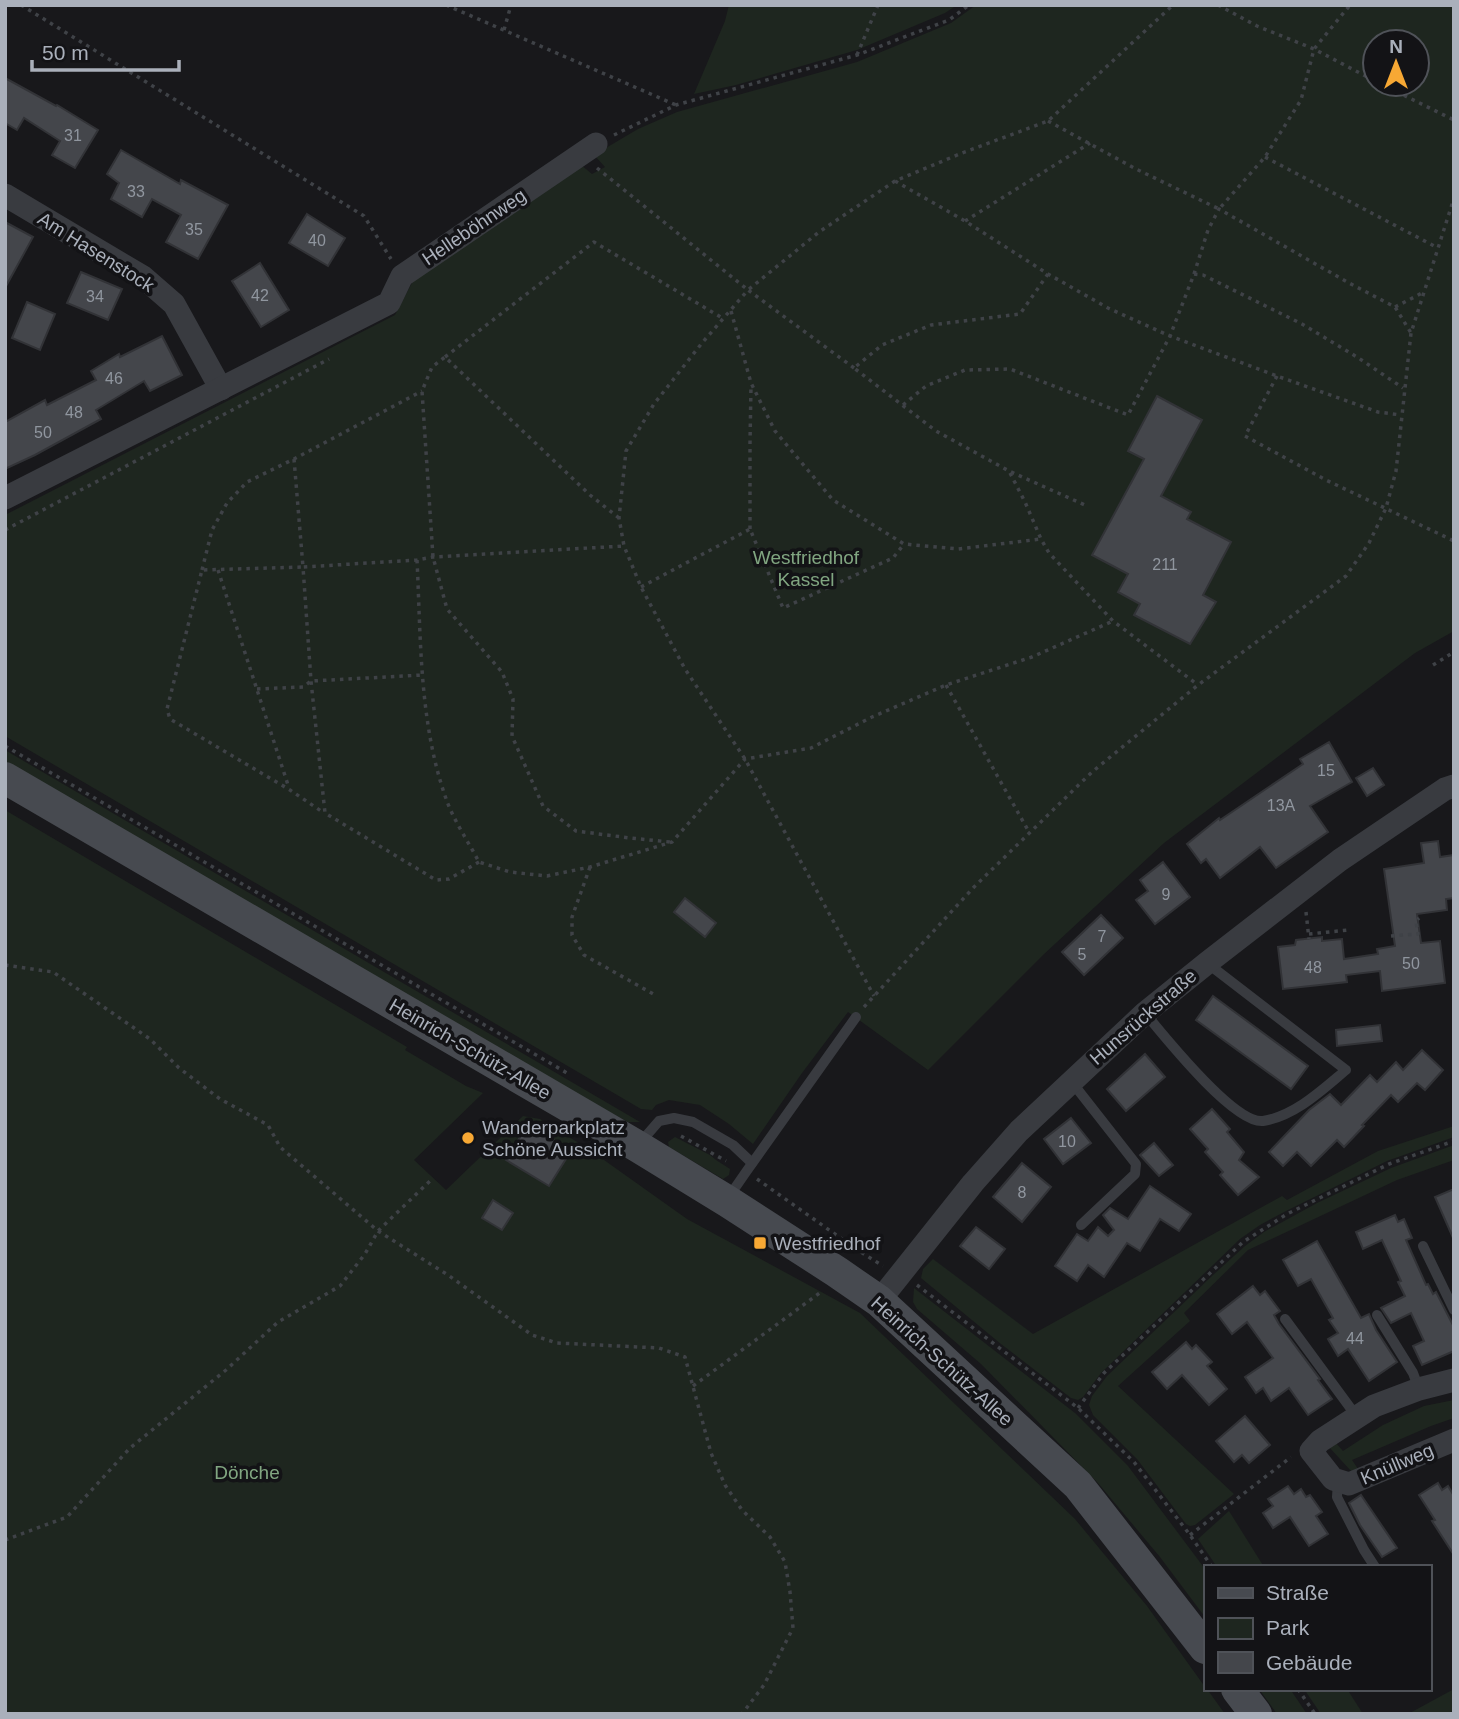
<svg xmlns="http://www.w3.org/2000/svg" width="1459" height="1719" font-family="Arial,sans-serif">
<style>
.green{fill:#1e261f;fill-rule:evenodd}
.building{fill:#44464b;stroke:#323337;stroke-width:2}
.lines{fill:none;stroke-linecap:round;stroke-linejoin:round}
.path{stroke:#3f4247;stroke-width:3.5;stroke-dasharray:3.5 5;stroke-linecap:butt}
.lane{stroke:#393b40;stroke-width:10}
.street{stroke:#393b40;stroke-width:23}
.secondary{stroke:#474a50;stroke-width:32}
.poi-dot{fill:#f7a834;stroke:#131316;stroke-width:2.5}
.labels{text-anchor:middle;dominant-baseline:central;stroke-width:7;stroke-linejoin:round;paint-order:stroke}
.number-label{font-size:16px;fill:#90969f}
.street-label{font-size:19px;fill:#aab0bb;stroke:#131316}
.park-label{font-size:19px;fill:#81a681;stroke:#131316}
.poi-label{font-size:19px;fill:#aab0bb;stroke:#131316;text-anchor:start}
</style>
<rect width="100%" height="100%" fill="#18181b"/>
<g class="green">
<polygon points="729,5 957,5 945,13 857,50 736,85 694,94 725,21"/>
<path d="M 976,5 L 1454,5 L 1454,631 L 1415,653 L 1164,843 L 1043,955 L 928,1070 L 848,1012 L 802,1073 L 753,1144 L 729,1124 L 700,1105 L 669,1100 L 656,1105 L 652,1110 L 641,1109 L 5,736 L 5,515 L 395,315 L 413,281 L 581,165 L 592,174 L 605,167 L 594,155 L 638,129 L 677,112 L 857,62 L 951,23 ZM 1375,42 L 1417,42 L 1417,84 L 1375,84 Z"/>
<polygon points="5,750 640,1122 628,1122 526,1068 5,765"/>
<polygon points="5,810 407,1047 405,1050 466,1086 483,1093 414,1160 446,1190 523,1116 540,1119 590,1150 687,1219 860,1313 1075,1519 1147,1606 1205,1687 1205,1689 1207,1689 1225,1714 5,1714"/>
<polygon points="1454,1126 1454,1137 1387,1161 1286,1211 1260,1225 1240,1239 1101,1373 1083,1397 1078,1400 1071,1398 1001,1344 921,1278 923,1269 933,1259 1033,1334 1282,1196 1287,1200 1378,1151"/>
<polygon points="675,1137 710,1155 716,1160 730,1169 729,1175 723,1179 669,1147 668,1142"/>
<polygon points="1454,1145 1454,1160 1397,1180 1248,1250 1184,1313 1190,1321 1118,1386 1234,1494 1195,1525 1190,1526 1186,1524 1137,1459 1093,1415 1089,1405 1092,1396 1107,1376 1213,1275 1245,1246 1264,1232 1317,1203 1391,1168"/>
<polygon points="914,1288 1075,1413 1128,1466 1205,1569 1205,1617 1160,1557 1098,1483 981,1364 917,1309 913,1302"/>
<polygon points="1454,1400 1454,1418 1431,1426 1352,1460 1360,1472 1352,1472 1329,1447 1334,1441 1343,1451 1383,1425 1424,1406"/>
<polygon points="1229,1511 1264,1567 1217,1567 1198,1539"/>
<polygon points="1259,1689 1290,1689 1307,1714 1277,1714"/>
<polygon points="1304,1689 1347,1689 1363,1714 1321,1714"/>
<polygon points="1454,1689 1454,1714 1408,1714"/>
</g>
<g class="building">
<polygon points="5,78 56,106 57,105 98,130 75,168 52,155 60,141 24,118 17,130 5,123"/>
<polygon points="121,150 180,184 181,180 228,205 198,259 166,242 181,215 152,199 142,217 111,199 119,183 107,174"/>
<polygon points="307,214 345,238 328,266 289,243"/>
<polygon points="5,222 33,237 5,288"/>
<polygon points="260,263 289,310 261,327 232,281"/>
<polygon points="81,272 122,289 108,320 67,303"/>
<polygon points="27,302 55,314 40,350 12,338"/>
<polygon points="162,336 182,375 150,391 144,381 96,410 101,419 35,455 5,469 5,422 45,400 47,405 96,380 91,371 119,354 120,357"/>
<polygon points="1157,396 1202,420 1161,496 1191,512 1187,519 1231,542 1203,595 1216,602 1190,644 1134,615 1140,604 1118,592 1128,574 1092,555 1144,459 1128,451"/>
<polygon points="1329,742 1352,782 1310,806 1328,832 1276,868 1260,847 1220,878 1206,859 1201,863 1187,844 1219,818 1220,820 1303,764 1300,759"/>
<polygon points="1373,768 1384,785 1367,796 1356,778"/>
<polygon points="1438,841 1440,857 1454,855 1454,898 1446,899 1447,910 1417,914 1421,943 1440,941 1445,983 1382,991 1380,971 1346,975 1347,982 1283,989 1278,947 1295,945 1296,940 1322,937 1322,941 1342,939 1344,959 1378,954 1377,949 1395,946 1384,869 1424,863 1421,843"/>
<polygon points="1163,862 1190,897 1155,924 1136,900 1148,891 1140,880"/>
<polygon points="685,898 716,923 705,937 674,912"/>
<polygon points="1101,915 1123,938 1084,975 1062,952"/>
<polygon points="1213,996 1308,1066 1291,1089 1196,1020"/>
<polygon points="1380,1025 1382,1041 1337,1046 1336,1030"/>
<polygon points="1422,1050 1443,1070 1425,1090 1417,1083 1398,1102 1391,1095 1362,1125 1364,1126 1344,1147 1337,1140 1311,1166 1297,1152 1283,1166 1269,1152 1309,1110 1330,1094 1341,1105 1370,1075 1377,1082 1396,1062 1403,1070"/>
<polygon points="1145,1054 1165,1077 1126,1111 1107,1089"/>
<polygon points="1212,1109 1230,1129 1227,1132 1244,1152 1239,1160 1259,1177 1238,1195 1220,1175 1223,1172 1205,1152 1208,1149 1190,1129"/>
<polygon points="1071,1118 1091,1143 1063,1164 1044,1139"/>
<polygon points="528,1124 571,1151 549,1186 506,1160"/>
<polygon points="1154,1143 1173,1165 1159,1176 1140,1155"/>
<polygon points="1022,1163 1051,1187 1022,1222 993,1197"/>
<polygon points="1150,1186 1191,1214 1179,1231 1160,1219 1140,1251 1127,1243 1104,1277 1088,1265 1077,1281 1055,1266 1077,1234 1088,1241 1098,1227 1108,1236 1114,1230 1103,1215 1110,1208 1128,1219"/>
<polygon points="1454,1189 1454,1240 1435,1197"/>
<polygon points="493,1200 513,1213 502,1230 482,1218"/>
<polygon points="1395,1215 1398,1222 1404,1219 1412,1238 1406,1240 1426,1285 1428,1284 1433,1294 1436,1292 1454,1327 1454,1351 1422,1365 1413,1346 1424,1341 1411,1313 1391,1323 1381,1308 1405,1296 1398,1282 1401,1281 1382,1240 1363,1249 1356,1232"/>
<polygon points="976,1227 1005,1249 989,1269 960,1246"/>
<polygon points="1317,1241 1361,1318 1369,1314 1376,1330 1397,1362 1369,1381 1348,1349 1338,1356 1328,1339 1338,1333 1329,1320 1333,1318 1311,1279 1298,1286 1283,1260"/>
<polygon points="1253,1286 1260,1295 1265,1291 1280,1311 1274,1315 1279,1324 1320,1379 1318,1380 1332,1399 1308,1415 1289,1388 1271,1401 1263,1388 1256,1393 1245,1377 1273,1358 1247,1322 1232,1334 1217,1314"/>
<polygon points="1186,1342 1192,1349 1196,1345 1212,1362 1207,1366 1227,1389 1209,1405 1182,1375 1167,1389 1152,1372"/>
<polygon points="1245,1416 1270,1445 1249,1463 1242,1455 1234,1462 1216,1441"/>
<polygon points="1438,1483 1442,1490 1448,1486 1454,1496 1454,1555 1432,1521 1435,1520 1419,1495"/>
<polygon points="1288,1486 1294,1494 1301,1489 1306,1497 1310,1495 1322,1512 1316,1516 1328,1534 1309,1546 1290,1517 1273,1528 1263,1513 1273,1506 1268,1499"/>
<polygon points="1361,1495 1397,1548 1382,1557 1360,1525 1349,1503"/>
</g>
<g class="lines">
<g class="path">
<polyline points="21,5 364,216 391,259"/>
<polyline points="446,5 676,105"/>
<polyline points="1218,5 1257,26 1314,49 1375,81"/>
<polyline points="504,30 511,5"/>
<polyline points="857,55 878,5"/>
<polyline points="1381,84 1454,120"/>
<polyline points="1048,121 1136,169 1219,209 1265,157 1301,100 1314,49 1350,5"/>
<polyline points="614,135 676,105 857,55 949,20 969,5"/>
<polyline points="1265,157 1438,248"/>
<polyline points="597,168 748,290 819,232 895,181 962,153 1048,121 1173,5"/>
<polyline points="895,181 965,221 1048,274 1108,308 1170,336 1277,376 1378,412 1401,415"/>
<polyline points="965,221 1090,143"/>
<polyline points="1048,274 1020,314 931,325 882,345 854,368 936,431 1009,471 1087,506"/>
<polyline points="1194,274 1203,275 1302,324 1357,357 1403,388"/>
<polyline points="1395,307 1424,292"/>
<polyline points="731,311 751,383 775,431 833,500 904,544 958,549 1041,539"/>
<polyline points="445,357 594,242 724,319"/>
<polyline points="854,368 748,290 702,343 654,404 626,451 619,518 624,546 641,587 685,669 745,759 874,996"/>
<polyline points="1277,376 1245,436 1326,480 1454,541"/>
<polyline points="903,405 926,386 965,370 1010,369 1128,415 1170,336 1194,274 1208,230 1219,209 1349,283 1395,307 1411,333"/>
<polyline points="294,459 303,567 202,570 167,709 170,719 290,790 324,813"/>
<polyline points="1010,473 1025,502 1041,539 1049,553 1113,621 1198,685"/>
<polyline points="619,518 590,495 445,357 432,367 422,391 433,557 447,609 502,672 513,699 512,736 543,806 576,831 630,838 670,842"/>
<polyline points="750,529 750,443 751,385"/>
<polyline points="5,530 329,359"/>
<path d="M 417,560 C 421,641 419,727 448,804 C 456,824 469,843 479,862 L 510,872 L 547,876 L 590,867 L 672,842 L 745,759 L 811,748 L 872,717 L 946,685 L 1032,657 L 1113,621"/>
<polyline points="202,570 212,530 227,503 247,482 294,459 422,391"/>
<polyline points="218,570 289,788"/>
<polyline points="641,587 750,529 783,608 893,558 904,544"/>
<polyline points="1433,665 1454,652"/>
<polyline points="946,685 1029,832"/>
<polyline points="257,689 303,687 311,681 423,675"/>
<polyline points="5,746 567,1073"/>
<polyline points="479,862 449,879 436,880 325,813 311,681 303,567 417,560 433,557 624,546"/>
<polyline points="590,867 572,917 572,935 584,955 655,995"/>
<polyline points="1306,912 1309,939"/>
<polyline points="1309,934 1348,930"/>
<polyline points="1391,936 1418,934 1416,921 1419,918"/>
<polyline points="5,965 53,972 150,1039 179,1068 220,1099 268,1125 280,1147 378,1231 448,1275 532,1335 557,1343 659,1348 685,1357 711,1453 725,1485 742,1510 770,1537 785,1562 790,1592 793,1628 764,1685 742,1714"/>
<polyline points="864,1007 974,887 1092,772 1198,685 1346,576 1369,543 1386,508 1396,471 1411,333 1454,198"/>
<polyline points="681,1136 726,1161"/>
<polyline points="757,1179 856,1249 883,1266"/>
<polyline points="917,1285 1078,1408 1134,1462 1190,1535 1212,1567"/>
<polyline points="693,1386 821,1292"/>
<polyline points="1078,1408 1104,1373 1243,1242 1287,1214 1389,1164 1454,1141"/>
<polyline points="1190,1535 1291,1457"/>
<polyline points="5,1540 67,1517 130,1448 226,1370 278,1322 340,1286 365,1254 378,1231 433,1178"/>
<polyline points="1298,1689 1315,1714"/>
</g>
<g class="lane">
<path d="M 1145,1013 C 1164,1036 1234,1124 1263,1121 C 1295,1116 1322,1090 1346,1070 L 1207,963"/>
<polyline points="1071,1081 1136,1164 1135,1174 1081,1225"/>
<polyline points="639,1144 659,1121 674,1118 693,1122 733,1145 752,1163"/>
<polyline points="728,1198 746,1172 856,1017"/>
<polyline points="1423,1246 1454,1310"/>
<polyline points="1377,1315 1413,1373 1419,1389"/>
<polyline points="1285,1319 1357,1417"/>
<polyline points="1338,1481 1337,1497 1364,1550 1375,1567"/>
</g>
<g class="street">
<polyline points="5,195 143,277 174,304 221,389"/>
<polyline points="5,498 389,303 402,276 596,144"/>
<polyline points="879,1301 973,1183 1019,1131 1145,1013 1207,963 1340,860 1445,789 1454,786"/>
<polyline points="1454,1380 1419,1389 1374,1406 1320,1441 1311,1451 1333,1479 1349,1484 1454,1440"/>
</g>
<g class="secondary">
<polyline points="5,778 637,1146 727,1201 837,1272 879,1301 1078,1485 1205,1648"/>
<polyline points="1237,1689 1256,1714"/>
</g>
</g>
<g class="poi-dot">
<circle cx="468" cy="1138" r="7"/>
<rect x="753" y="1236" width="14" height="14" rx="3.5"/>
</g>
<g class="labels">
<g class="number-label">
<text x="73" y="135">31</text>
<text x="136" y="191">33</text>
<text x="194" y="229">35</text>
<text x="317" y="240">40</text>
<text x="260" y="295">42</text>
<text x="95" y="296">34</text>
<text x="114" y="378">46</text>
<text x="74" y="412">48</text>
<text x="43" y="432">50</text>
<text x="1165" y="564">211</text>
<text x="1326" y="770">15</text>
<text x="1281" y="805">13A</text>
<text x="1166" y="894">9</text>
<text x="1102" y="936">7</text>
<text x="1082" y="954">5</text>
<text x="1411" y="963">50</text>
<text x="1313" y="967">48</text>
<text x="1067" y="1141">10</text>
<text x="1022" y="1192">8</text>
<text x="1355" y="1338">44</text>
</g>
<g class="street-label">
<text transform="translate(474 227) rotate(-34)">Helleböhnweg</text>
<text transform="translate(96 252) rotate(32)">Am Hasenstock</text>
<text transform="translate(1143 1017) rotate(-41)">Hunsrückstraße</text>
<text transform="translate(470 1049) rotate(30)">Heinrich-Schütz-Allee</text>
<text transform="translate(942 1361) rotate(42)">Heinrich-Schütz-Allee</text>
<text transform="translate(1397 1464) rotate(-23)">Knüllweg</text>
</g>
<g class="park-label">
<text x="806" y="557">Westfriedhof<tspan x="806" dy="22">Kassel</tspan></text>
<text x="247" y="1472">Dönche</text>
</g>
<g class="poi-label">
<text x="482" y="1127">Wanderparkplatz<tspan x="482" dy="22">Schöne Aussicht</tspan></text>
<text x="774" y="1243">Westfriedhof</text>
</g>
</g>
<rect width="1459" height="1719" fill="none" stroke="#aab0bb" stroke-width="14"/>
<rect x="1204" y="1565" width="228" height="126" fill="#131316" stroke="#4f5258" stroke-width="2"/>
<rect x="1218" y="1588" width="35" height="10" fill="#474a50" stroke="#4f5258" stroke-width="2"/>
<text x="1266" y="1600" font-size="21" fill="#aab0bb">Straße</text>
<rect x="1218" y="1618" width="35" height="21" fill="#1e261f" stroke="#4f5258" stroke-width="2"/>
<text x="1266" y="1635" font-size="21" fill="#aab0bb">Park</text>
<rect x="1218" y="1652" width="35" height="21" fill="#44464b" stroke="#4f5258" stroke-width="2"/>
<text x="1266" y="1670" font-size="21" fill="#aab0bb">Gebäude</text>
<g transform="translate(1396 63)"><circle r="33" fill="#131316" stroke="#4f5258" stroke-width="2"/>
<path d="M0-5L12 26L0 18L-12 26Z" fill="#f7a834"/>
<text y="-10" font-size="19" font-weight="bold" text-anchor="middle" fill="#aab0bb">N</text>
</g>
<path d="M32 60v10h147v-10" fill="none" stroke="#aab0bb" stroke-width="3.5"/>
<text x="42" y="60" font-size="21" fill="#aab0bb" stroke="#131316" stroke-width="5" paint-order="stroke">50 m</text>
</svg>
